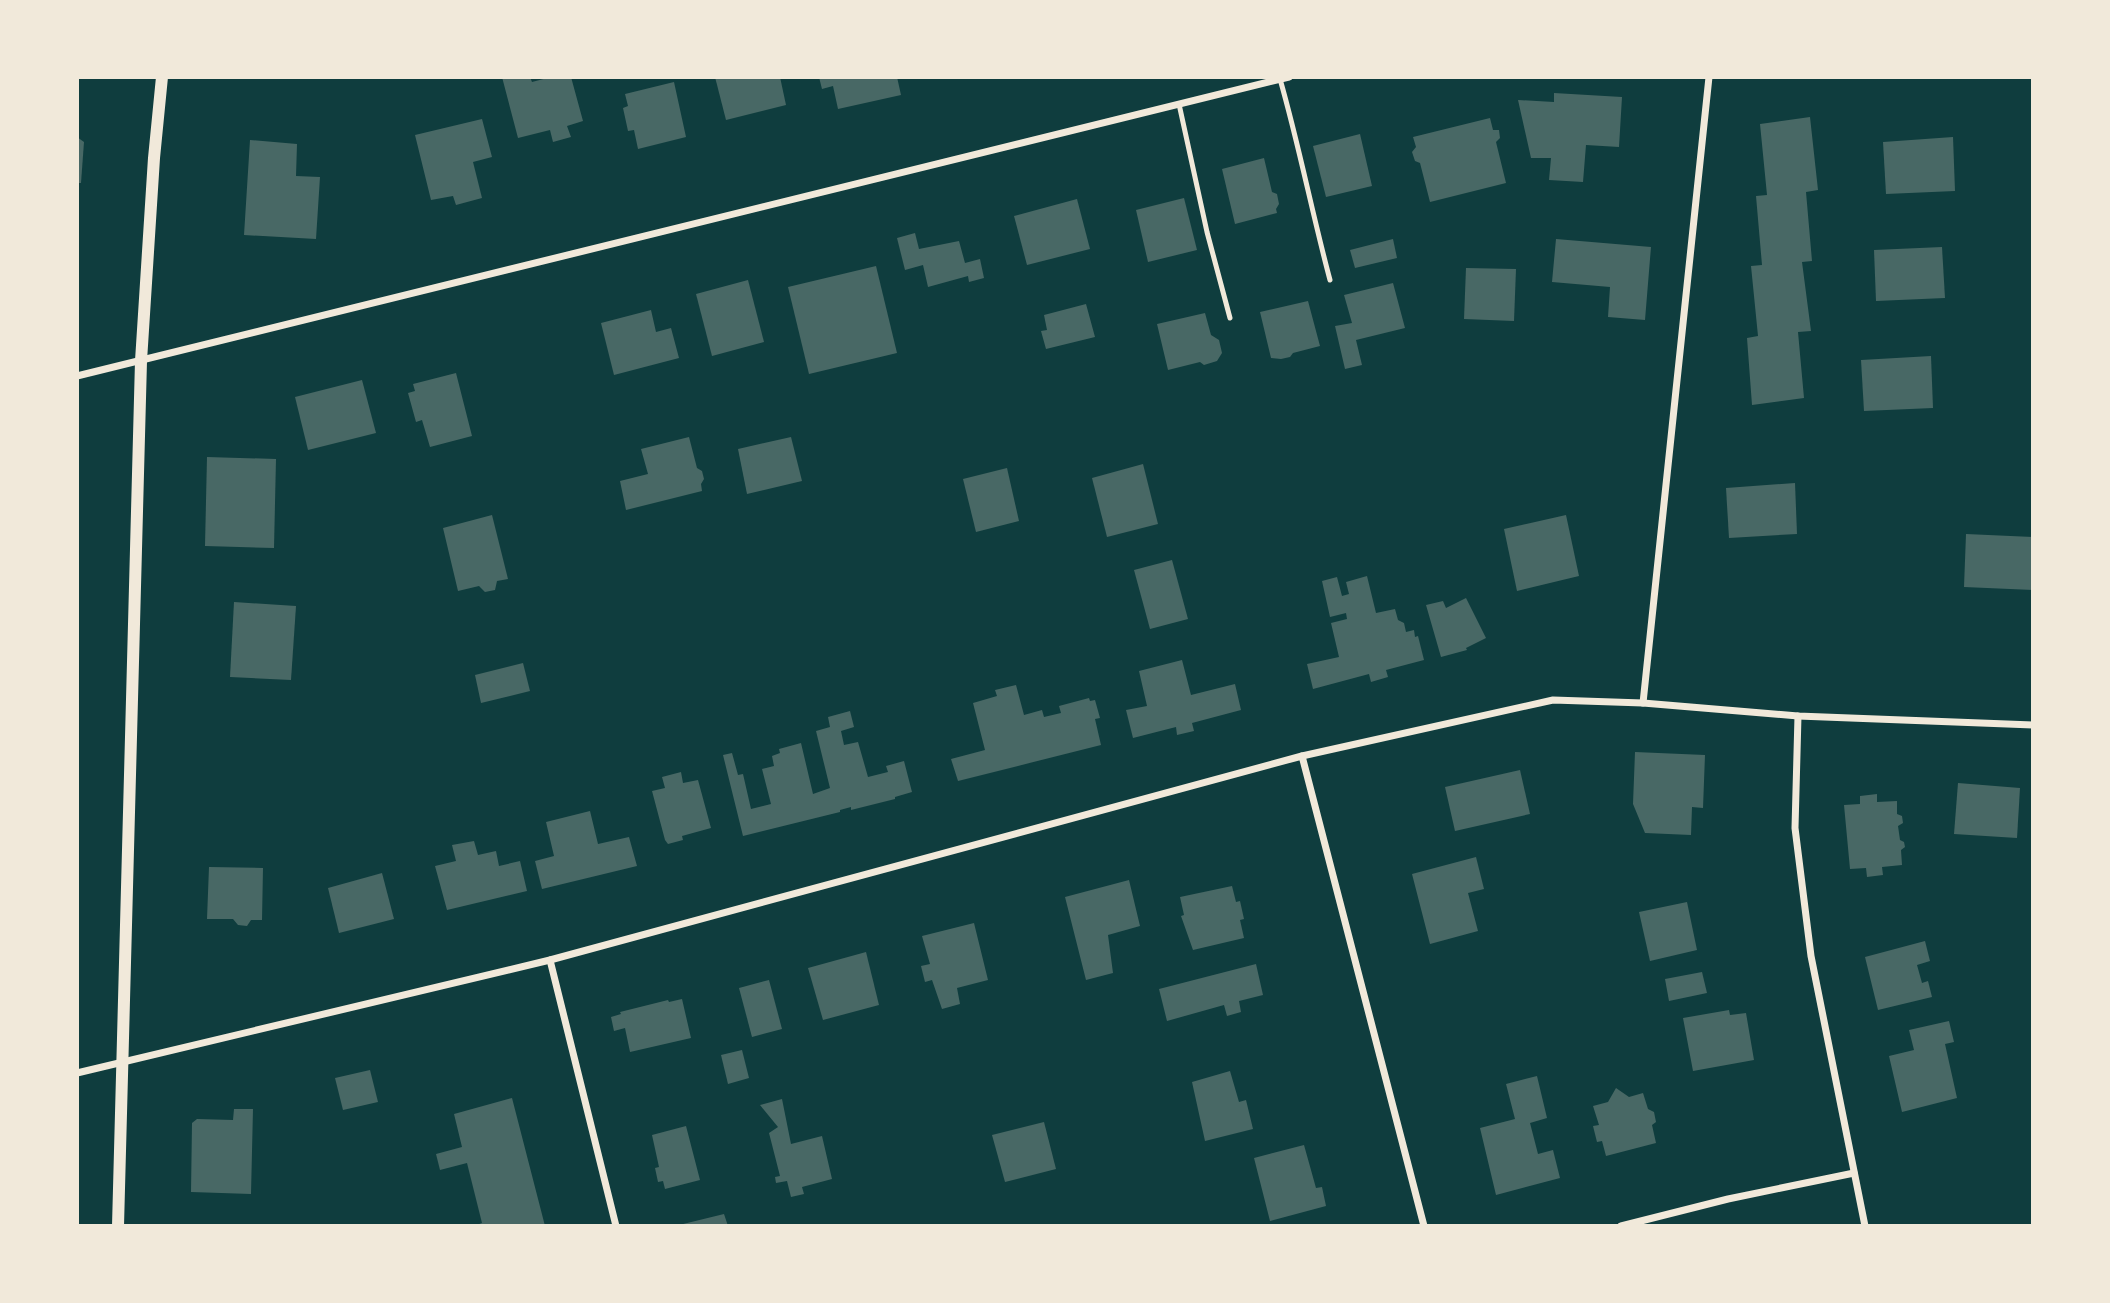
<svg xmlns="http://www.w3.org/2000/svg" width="2110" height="1303" font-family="Rubik,sans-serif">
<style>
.building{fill:#486865}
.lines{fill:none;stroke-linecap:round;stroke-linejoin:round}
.service{stroke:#f1e9da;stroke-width:5}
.minor{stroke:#f1e9da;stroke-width:7}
.tertiary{stroke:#f1e9da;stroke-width:12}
</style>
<rect width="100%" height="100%" fill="#0f3d3e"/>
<g class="building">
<polygon points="502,77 530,77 532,82 551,77 571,77 583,121 567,126 571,137 553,142 550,130 518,138"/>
<polygon points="715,77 780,77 786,105 726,120"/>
<polygon points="819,77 897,77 901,95 838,109 833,86 822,89"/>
<polygon points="674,82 686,137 638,149 634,130 628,131 623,108 628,106 625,94"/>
<polygon points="1554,93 1622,97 1619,147 1586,145 1583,182 1549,180 1551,158 1531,158 1518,100 1554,102"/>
<polygon points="1810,117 1818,190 1806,192 1812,261 1802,262 1811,331 1798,332 1804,398 1752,405 1747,338 1758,336 1751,266 1762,265 1756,196 1767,195 1760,124"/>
<polygon points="1490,118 1493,130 1499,130 1500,138 1496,142 1506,183 1430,202 1420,163 1415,161 1412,152 1416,147 1413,137"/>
<polygon points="482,119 492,157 473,162 482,198 456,205 453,196 431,200 415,135"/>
<polygon points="1360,134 1372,186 1326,197 1313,146"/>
<polygon points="77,137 84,142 81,183 77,183"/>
<polygon points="1953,137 1955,191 1886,194 1883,142"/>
<polygon points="250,140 297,144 296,176 320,177 316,239 244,235"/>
<polygon points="1264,158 1272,192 1277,194 1279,204 1276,209 1277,213 1235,224 1222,169"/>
<polygon points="1184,198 1197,250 1148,262 1136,210"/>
<polygon points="1077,199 1090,249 1027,265 1014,216"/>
<polygon points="915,233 919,249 959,241 965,263 980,259 984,278 969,282 968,276 928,287 923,265 905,270 897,238"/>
<polygon points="1393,239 1397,258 1355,268 1350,250"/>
<polygon points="1556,239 1651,247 1645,320 1608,317 1610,287 1552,282"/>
<polygon points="1942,247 1945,298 1876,301 1874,250"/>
<polygon points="876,266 897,353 809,374 788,287"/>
<polygon points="1466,268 1516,269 1514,321 1464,319"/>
<polygon points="748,280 764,342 712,356 696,294"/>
<polygon points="1393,283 1405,328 1356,340 1362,365 1345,369 1335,326 1352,323 1344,295"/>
<polygon points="1308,301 1320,346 1293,353 1290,357 1281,359 1271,358 1260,312"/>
<polygon points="1086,304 1095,337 1046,349 1041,331 1047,330 1044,315"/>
<polygon points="651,310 656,332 671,328 679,358 614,375 601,323"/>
<polygon points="1205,313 1211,335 1219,340 1222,353 1217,361 1204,365 1200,362 1168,370 1157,324"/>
<polygon points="1931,356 1933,408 1864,411 1861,360"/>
<polygon points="456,373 472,436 430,447 422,420 416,422 408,393 415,391 413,384"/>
<polygon points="362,380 376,433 308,450 295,397"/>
<polygon points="689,437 697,468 702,471 704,479 701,484 702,491 626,510 620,481 648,474 641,449"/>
<polygon points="791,437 802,481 747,494 738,449"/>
<polygon points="207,457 276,459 274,548 205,546"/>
<polygon points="1143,464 1158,524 1107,537 1092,478"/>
<polygon points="1007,468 1019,521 976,532 963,479"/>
<polygon points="1795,483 1797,534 1729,538 1726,488"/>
<polygon points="492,515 508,579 497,581 495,590 485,592 479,586 458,591 443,528"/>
<polygon points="1566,515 1579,576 1517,591 1504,529"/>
<polygon points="1966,534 2033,537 2033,590 1964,587"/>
<polygon points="1172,560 1188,619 1150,629 1134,570"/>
<polygon points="1367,576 1376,613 1395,609 1398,620 1404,623 1406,632 1414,630 1415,637 1418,636 1424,660 1386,670 1388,677 1371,682 1369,674 1313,689 1307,664 1339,657 1331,623 1347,619 1346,613 1330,617 1322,581 1337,577 1342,596 1349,594 1346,582"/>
<polygon points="1466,598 1486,638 1466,648 1467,650 1441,657 1426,605 1443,601 1446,608"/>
<polygon points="234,602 296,606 291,680 230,677"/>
<polygon points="1182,660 1191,695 1235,684 1241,710 1192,723 1194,731 1177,735 1176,727 1133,738 1126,710 1147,706 1139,671"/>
<polygon points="523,663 530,691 481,703 475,675"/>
<polygon points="1016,685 1024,715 1042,710 1044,717 1061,713 1059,706 1089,698 1090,701 1095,700 1100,718 1095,719 1101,745 958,781 951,759 985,750 973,703 997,696 995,690"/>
<polygon points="850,711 854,727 841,731 844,745 858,742 868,777 888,772 886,766 904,761 912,792 895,797 895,799 851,810 851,807 840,810 840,812 743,836 723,755 732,753 738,775 743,774 751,809 771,804 762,769 774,766 772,756 780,753 779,749 801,743 813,794 830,788 816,731 830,727 828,717"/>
<polygon points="1635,752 1705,755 1703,808 1692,807 1691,835 1645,833 1633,804"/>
<polygon points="1520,770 1530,814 1455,831 1445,787"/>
<polygon points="681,772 683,783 698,780 711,828 682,836 683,840 668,844 665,840 652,791 665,788 662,777"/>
<polygon points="1958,783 2020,788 2017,838 1954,834"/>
<polygon points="1877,794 1877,802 1897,801 1897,814 1902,816 1903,823 1898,826 1900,840 1904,842 1905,847 1901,850 1902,865 1882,867 1883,875 1867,877 1866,868 1850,869 1844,805 1860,804 1860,796"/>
<polygon points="590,811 598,844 629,837 637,866 542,889 535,861 554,856 546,822"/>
<polygon points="474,841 478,855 496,851 499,866 520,861 527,891 447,910 435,866 456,861 452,845"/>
<polygon points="1476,857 1484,889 1468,893 1478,931 1430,944 1412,874"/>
<polygon points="209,867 263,868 262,920 251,920 247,926 238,925 233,919 207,919"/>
<polygon points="382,873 394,919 339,933 328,888"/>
<polygon points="1129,880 1140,926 1108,935 1113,973 1086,980 1065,897"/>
<polygon points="1232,886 1236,902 1240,901 1244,919 1240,920 1244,938 1193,950 1181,916 1184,915 1180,897"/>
<polygon points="1687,902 1697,950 1650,961 1639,912"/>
<polygon points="974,923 988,980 957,988 960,1004 942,1009 932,980 925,982 921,966 930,964 922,936"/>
<polygon points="1925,941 1930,961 1917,965 1922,983 1928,981 1932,997 1878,1010 1865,957"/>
<polygon points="866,952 879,1005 823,1020 808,968"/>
<polygon points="1256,964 1263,995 1239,1001 1241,1012 1227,1016 1224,1005 1167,1021 1159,989"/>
<polygon points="1702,972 1707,993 1669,1001 1665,979"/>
<polygon points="769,980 782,1029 752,1037 739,988"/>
<polygon points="682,999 691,1038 630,1052 625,1028 614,1031 611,1017 621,1014 620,1012 668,1000 669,1002"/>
<polygon points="1729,1010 1730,1015 1746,1013 1754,1060 1693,1071 1683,1018"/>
<polygon points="1949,1021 1954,1042 1945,1044 1957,1098 1902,1112 1889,1056 1914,1050 1909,1030"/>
<polygon points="742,1050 749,1078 728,1084 721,1055"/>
<polygon points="370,1070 378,1102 343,1110 335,1078"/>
<polygon points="1230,1071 1239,1102 1246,1100 1253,1129 1205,1141 1192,1082"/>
<polygon points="1537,1076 1547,1118 1530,1123 1538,1154 1553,1150 1560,1178 1496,1195 1480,1128 1515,1119 1506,1084"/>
<polygon points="1616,1088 1629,1097 1643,1093 1648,1109 1654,1112 1656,1122 1652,1125 1656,1143 1606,1156 1602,1141 1597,1142 1593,1126 1599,1125 1593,1106 1608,1102"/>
<polygon points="512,1098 545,1226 474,1226 482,1223 467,1163 440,1170 436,1154 462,1147 454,1114"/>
<polygon points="782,1099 791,1144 822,1136 832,1179 802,1187 804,1194 791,1197 787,1181 776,1183 775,1177 780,1176 769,1133 778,1127 760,1105"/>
<polygon points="234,1109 253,1109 251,1194 191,1192 192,1123 197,1119 233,1120"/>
<polygon points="1044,1122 1056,1169 1005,1182 992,1135"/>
<polygon points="686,1126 700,1180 665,1189 663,1181 658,1182 655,1168 659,1167 652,1135"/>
<polygon points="1304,1145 1316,1188 1322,1187 1326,1206 1270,1221 1254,1158"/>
<polygon points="724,1214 728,1226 679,1226 679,1225"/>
</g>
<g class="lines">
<g class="service">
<path d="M 1280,79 C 1299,145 1312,213 1330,280"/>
<polyline points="1179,104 1207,232 1230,318"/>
</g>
<g class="minor">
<polyline points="77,376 1289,77"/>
<polyline points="1643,703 1709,77"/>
<polyline points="1798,716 1795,828 1811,956 1865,1226"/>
<polyline points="1302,756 1424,1226"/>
<polyline points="550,960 616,1226"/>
<polyline points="77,1073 550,960 1302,756 1553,700 1643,703 1798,716 2033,725"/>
<polyline points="1621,1226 1728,1199 1854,1173"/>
</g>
<polyline class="tertiary" points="118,1226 141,361 154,158 162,77"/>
</g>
<rect width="2110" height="1303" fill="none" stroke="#f1e9da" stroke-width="158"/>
</svg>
